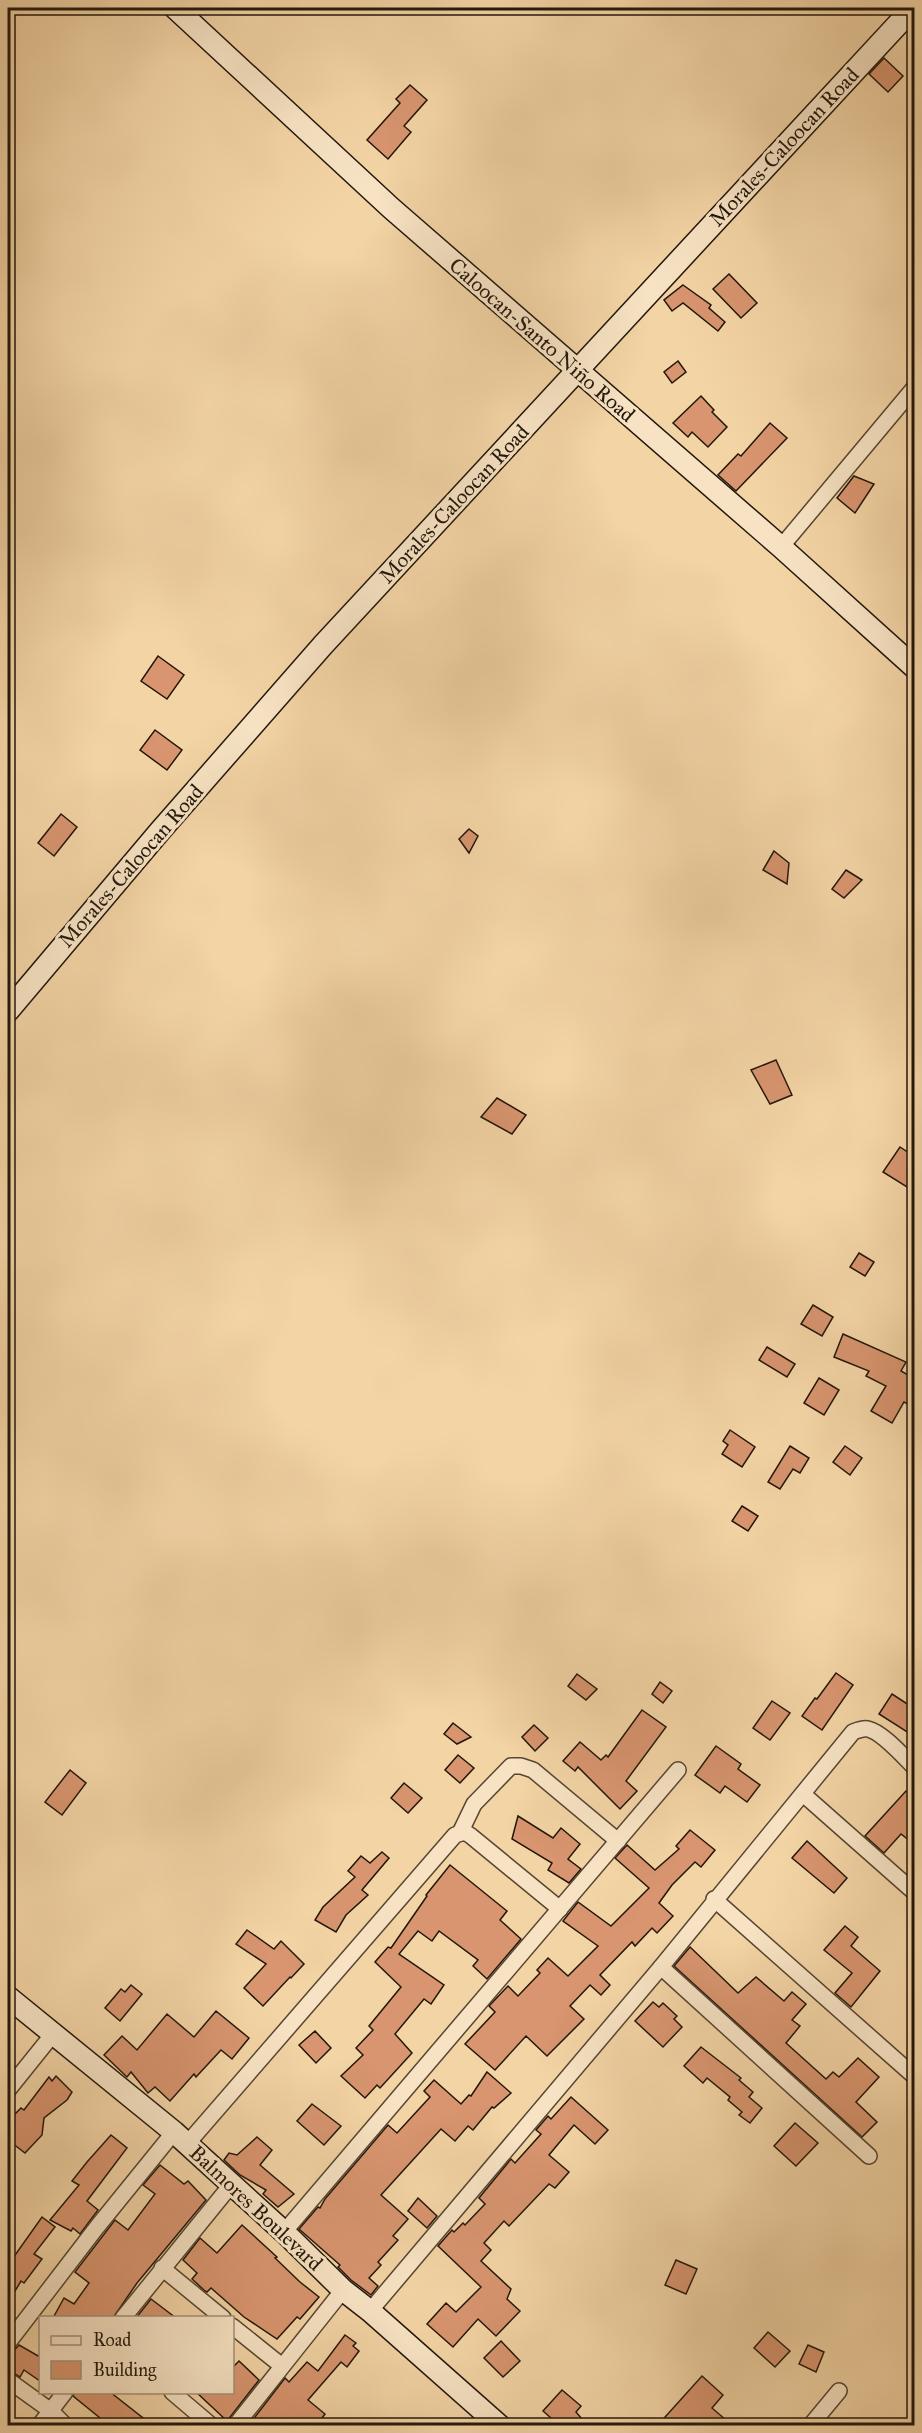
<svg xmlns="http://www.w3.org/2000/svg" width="922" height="2433" font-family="'IM FELL Great Primer',serif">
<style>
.building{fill:#d8956f;stroke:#22170b;stroke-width:1.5}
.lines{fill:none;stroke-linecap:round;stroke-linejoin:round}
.street-casing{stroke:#564632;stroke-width:18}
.secondary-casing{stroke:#22170b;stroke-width:24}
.street{stroke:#f7e3c4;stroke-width:15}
.secondary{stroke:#f7e3c4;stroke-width:21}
.labels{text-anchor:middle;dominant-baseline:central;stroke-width:6;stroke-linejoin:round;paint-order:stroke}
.street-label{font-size:21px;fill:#22170b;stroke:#f7e3c4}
</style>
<rect width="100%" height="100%" fill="#f3d4a5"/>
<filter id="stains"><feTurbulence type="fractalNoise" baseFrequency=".00333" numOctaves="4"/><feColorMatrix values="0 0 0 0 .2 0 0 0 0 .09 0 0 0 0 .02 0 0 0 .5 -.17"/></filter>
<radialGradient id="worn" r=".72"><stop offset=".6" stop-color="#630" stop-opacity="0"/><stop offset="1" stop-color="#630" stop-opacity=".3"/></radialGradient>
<g class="building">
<polygon points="884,58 903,76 888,92 869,74"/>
<polygon points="410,85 427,100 404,126 411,132 388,159 367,140 400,103 396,99"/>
<polygon points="729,274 757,303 741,318 713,289"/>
<polygon points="683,285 711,305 709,308 725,322 718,331 683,303 672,311 664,300"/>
<polygon points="678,361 686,372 672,383 664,372"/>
<polygon points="701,396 714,410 712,412 727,427 708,447 692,432 688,437 673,423"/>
<polygon points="770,423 787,438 736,491 718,475 738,454 741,456"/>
<polygon points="854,476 874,484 855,513 837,498"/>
<polygon points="158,656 184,675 167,699 141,681"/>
<polygon points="155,730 182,750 167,770 140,750"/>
<polygon points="61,814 77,827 54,856 38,843"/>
<polygon points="469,829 478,836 469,853 459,839"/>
<polygon points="774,851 789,863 787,884 763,870"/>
<polygon points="846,870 862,880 844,898 832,889"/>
<polygon points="776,1060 792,1095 770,1104 751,1070"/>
<polygon points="497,1098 526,1115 512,1134 481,1117"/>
<polygon points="900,1147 915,1157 915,1192 883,1172"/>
<polygon points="859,1253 874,1262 865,1276 850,1267"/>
<polygon points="813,1305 833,1317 822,1336 801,1324"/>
<polygon points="843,1334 906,1362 901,1371 915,1379 915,1397 910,1405 904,1402 892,1423 871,1411 886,1386 866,1376 869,1371 834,1357"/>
<polygon points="767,1347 795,1364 787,1377 759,1360"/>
<polygon points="819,1378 839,1390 824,1415 804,1403"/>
<polygon points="730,1430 755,1447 742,1467 722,1454 728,1445 723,1441"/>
<polygon points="790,1446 809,1458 800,1473 793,1469 780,1489 768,1482"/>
<polygon points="845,1446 862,1458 850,1475 833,1462"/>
<polygon points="742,1506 758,1516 748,1531 732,1521"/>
<polygon points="836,1673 853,1685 822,1730 802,1716 815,1698 817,1699"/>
<polygon points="577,1674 597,1689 586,1700 568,1686"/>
<polygon points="660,1682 672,1691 663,1703 652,1694"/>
<polygon points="892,1694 915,1709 915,1737 879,1714"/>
<polygon points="772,1701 790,1713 770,1740 753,1728"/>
<polygon points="642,1710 666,1727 626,1781 637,1791 620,1809 578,1767 575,1771 563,1761 580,1742 601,1760 606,1755 608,1757"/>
<polygon points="453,1723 471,1737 457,1744 444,1734"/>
<polygon points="534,1725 548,1738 535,1751 522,1737"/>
<polygon points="716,1746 741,1764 738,1769 760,1785 747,1802 725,1786 720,1793 695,1775"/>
<polygon points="458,1755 474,1768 460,1783 445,1770"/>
<polygon points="70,1770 86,1783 62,1815 45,1802"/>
<polygon points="404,1783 422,1798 408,1813 391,1798"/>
<polygon points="906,1791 915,1798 915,1845 901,1834 884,1853 865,1836"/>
<polygon points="518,1816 553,1838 561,1828 580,1844 568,1859 581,1869 569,1883 548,1870 552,1863 512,1839"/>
<polygon points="690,1830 715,1850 701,1867 695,1862 672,1885 659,1903 673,1916 657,1933 652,1928 635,1946 632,1942 600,1975 610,1985 601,1995 590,1985 570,2006 584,2019 547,2056 526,2036 495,2070 465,2044 495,2012 489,2006 508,1986 518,1996 540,1973 537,1970 548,1958 568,1976 598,1946 563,1921 578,1902 611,1926 649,1888 615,1858 627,1845 655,1870 679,1849 676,1846"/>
<polygon points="807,1841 847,1878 834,1893 792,1858"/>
<polygon points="382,1852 389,1858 362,1890 368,1895 346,1915 336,1932 315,1920 323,1907 355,1877 348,1871 361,1856 370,1863"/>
<polygon points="450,1865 507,1911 500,1920 521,1939 487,1979 473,1966 478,1960 439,1931 432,1941 418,1931 399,1954 444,1985 431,2004 424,1999 395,2034 412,2053 380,2088 377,2085 365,2098 341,2076 363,2055 356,2048 373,2030 369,2026 401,1987 375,1962 388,1947 391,1948 427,1896 426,1895"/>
<polygon points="845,1926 858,1937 851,1946 880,1971 851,2007 835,1993 852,1973 824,1950"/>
<polygon points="247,1930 274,1949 281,1941 304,1964 291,1978 290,1977 263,2006 244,1988 266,1964 236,1944"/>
<polygon points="690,1947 738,1993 756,1977 784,2001 792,1992 806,2004 792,2020 800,2026 786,2043 826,2079 833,2072 839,2077 858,2058 879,2077 856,2102 877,2122 862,2137 674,1966"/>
<polygon points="131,1985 142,1994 120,2021 105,2008 121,1989 125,1992"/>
<polygon points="653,2002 659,2007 663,2003 677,2016 674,2019 682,2027 663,2047 635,2021"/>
<polygon points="216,2011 249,2038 232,2059 221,2050 196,2077 194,2074 170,2101 155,2087 148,2093 131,2072 127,2077 104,2055 122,2036 137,2050 167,2014 194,2037"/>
<polygon points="315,2031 331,2048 316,2063 299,2045"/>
<polygon points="701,2047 741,2078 739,2080 753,2092 749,2097 762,2108 750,2123 739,2115 742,2112 728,2100 730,2097 707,2078 703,2083 684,2066"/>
<polygon points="487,2072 511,2093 494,2108 492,2107 473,2130 468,2126 455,2141 441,2129 381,2195 408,2219 393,2236 398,2240 378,2262 381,2265 369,2278 378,2286 371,2295 351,2280 338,2267 340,2265 299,2229 318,2207 320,2208 325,2199 388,2125 397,2133 430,2097 424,2091 434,2080 461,2104 469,2095 471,2096"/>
<polygon points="56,2076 72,2092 67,2100 44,2118 42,2135 25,2153 8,2140 8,2121 21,2108 24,2110 49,2077 52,2081"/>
<polygon points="571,2097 608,2130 595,2144 574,2125 549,2155 569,2172 555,2188 549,2184 509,2226 504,2221 484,2243 491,2250 481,2261 511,2289 507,2299 520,2311 496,2336 478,2319 453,2347 427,2324 446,2303 456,2312 481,2287 438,2246 452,2230 454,2232 463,2223 465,2225 485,2204 479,2198 511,2159 515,2163 541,2134 536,2130 548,2116 551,2119"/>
<polygon points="312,2104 341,2126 324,2145 297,2121"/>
<polygon points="795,2123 818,2143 796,2166 774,2146"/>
<polygon points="111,2135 127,2148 87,2201 98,2210 80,2234 73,2228 71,2231 50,2220 79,2185 72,2181 87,2162"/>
<polygon points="257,2137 272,2150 260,2165 294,2194 278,2207 263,2194 266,2190 240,2175 224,2160 229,2153 237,2155"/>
<polygon points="160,2165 184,2184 188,2181 206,2200 137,2283 113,2318 53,2318 64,2298 74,2304 89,2283 75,2272 115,2220 128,2230 155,2194 143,2185"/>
<polygon points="418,2198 437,2216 427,2228 408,2211"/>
<polygon points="42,2217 55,2227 34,2254 42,2259 24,2283 21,2281 8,2303 8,2265"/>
<polygon points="242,2225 277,2257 275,2258 300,2282 319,2297 300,2319 297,2317 277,2339 244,2317 211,2288 207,2292 205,2291 192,2279 197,2273 183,2260 200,2238 217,2253"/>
<polygon points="676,2260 697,2269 686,2294 665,2285"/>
<polygon points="151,2299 176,2318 136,2318"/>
<polygon points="768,2332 790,2351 775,2367 754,2348"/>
<polygon points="345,2335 356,2343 353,2346 359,2351 347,2367 341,2362 308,2400 325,2414 316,2426 248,2426 285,2378 289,2382 307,2362 318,2371"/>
<polygon points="501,2341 520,2361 503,2377 484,2358"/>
<polygon points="19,2345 40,2357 40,2381 24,2370 20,2377 8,2370 8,2357"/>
<polygon points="808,2345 824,2352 816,2372 799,2364"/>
<polygon points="239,2361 259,2380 227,2421 196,2392 232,2392 232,2368"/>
<polygon points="702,2376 723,2395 712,2408 733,2426 657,2426"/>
<polygon points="562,2390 581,2406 576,2412 588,2426 560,2426 543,2411"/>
<polygon points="75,2392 110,2392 143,2418 137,2426 110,2426 73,2396"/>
</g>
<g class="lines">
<defs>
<g id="street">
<polyline points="781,547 914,388"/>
<polyline points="803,1794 914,1892"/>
<polyline points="460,1833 474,1804 511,1766 521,1766 533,1770 618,1841"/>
<polyline points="714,1899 914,2076"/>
<polyline points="661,1967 869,2156"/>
<polyline points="8,2090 53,2034"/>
<polyline points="187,2144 455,1835 465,1832 471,1836 560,1909"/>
<polyline points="284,2232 678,1770"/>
<polyline points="162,2268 223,2318"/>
<path d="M 370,2311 L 661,1967 L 853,1732 C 858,1730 863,1728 868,1729 C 882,1732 903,1756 914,1767"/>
<polyline points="123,2318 231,2185"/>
<polyline points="232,2326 282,2366"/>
<polyline points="8,2343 97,2227 174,2132"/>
<polyline points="8,2380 51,2411 66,2426"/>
<polyline points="172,2392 212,2426"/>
<polyline points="39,2426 65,2392"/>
<polyline points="235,2426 343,2290"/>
<polyline points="810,2426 839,2391"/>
</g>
<g id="secondary">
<polyline points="175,8 391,208 781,547 914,667"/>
<polyline points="8,1011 160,831 323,645 913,8"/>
<polyline points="8,1997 174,2132 284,2232 343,2290 370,2311 500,2426"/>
</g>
</defs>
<use href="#street" class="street-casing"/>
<use href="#secondary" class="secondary-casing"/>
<use href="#street" class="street"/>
<use href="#secondary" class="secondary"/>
</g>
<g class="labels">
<g class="street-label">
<text transform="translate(784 147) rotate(-47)">Morales-Caloocan Road</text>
<text transform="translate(542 340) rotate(41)">Caloocan-Santo Niño Road</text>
<text transform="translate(454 504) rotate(-47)">Morales-Caloocan Road</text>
<text transform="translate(131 866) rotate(-49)">Morales-Caloocan Road</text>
<text transform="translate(256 2208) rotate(43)">Balmores Boulevard</text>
</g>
</g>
<rect width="922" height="2433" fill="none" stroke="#f3d4a5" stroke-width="30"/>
<rect x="9" y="9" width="904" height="2415" fill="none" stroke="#22170b" stroke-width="3"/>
<rect x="15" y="15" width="892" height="2403" fill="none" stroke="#22170b" stroke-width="1.5"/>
<rect x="39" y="2316" width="195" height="78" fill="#f7e3c4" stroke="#a2917a" stroke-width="1.5"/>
<rect x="51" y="2336" width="30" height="9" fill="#f7e3c4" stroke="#a2917a" stroke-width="1.5"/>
<text x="93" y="2346" font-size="18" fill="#22170b">Road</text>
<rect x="51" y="2361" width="30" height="18" fill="#d8956f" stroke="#a2917a" stroke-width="1.5"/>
<text x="93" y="2376" font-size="18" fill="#22170b">Building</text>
<rect width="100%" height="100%" filter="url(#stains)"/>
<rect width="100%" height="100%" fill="url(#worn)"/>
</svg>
